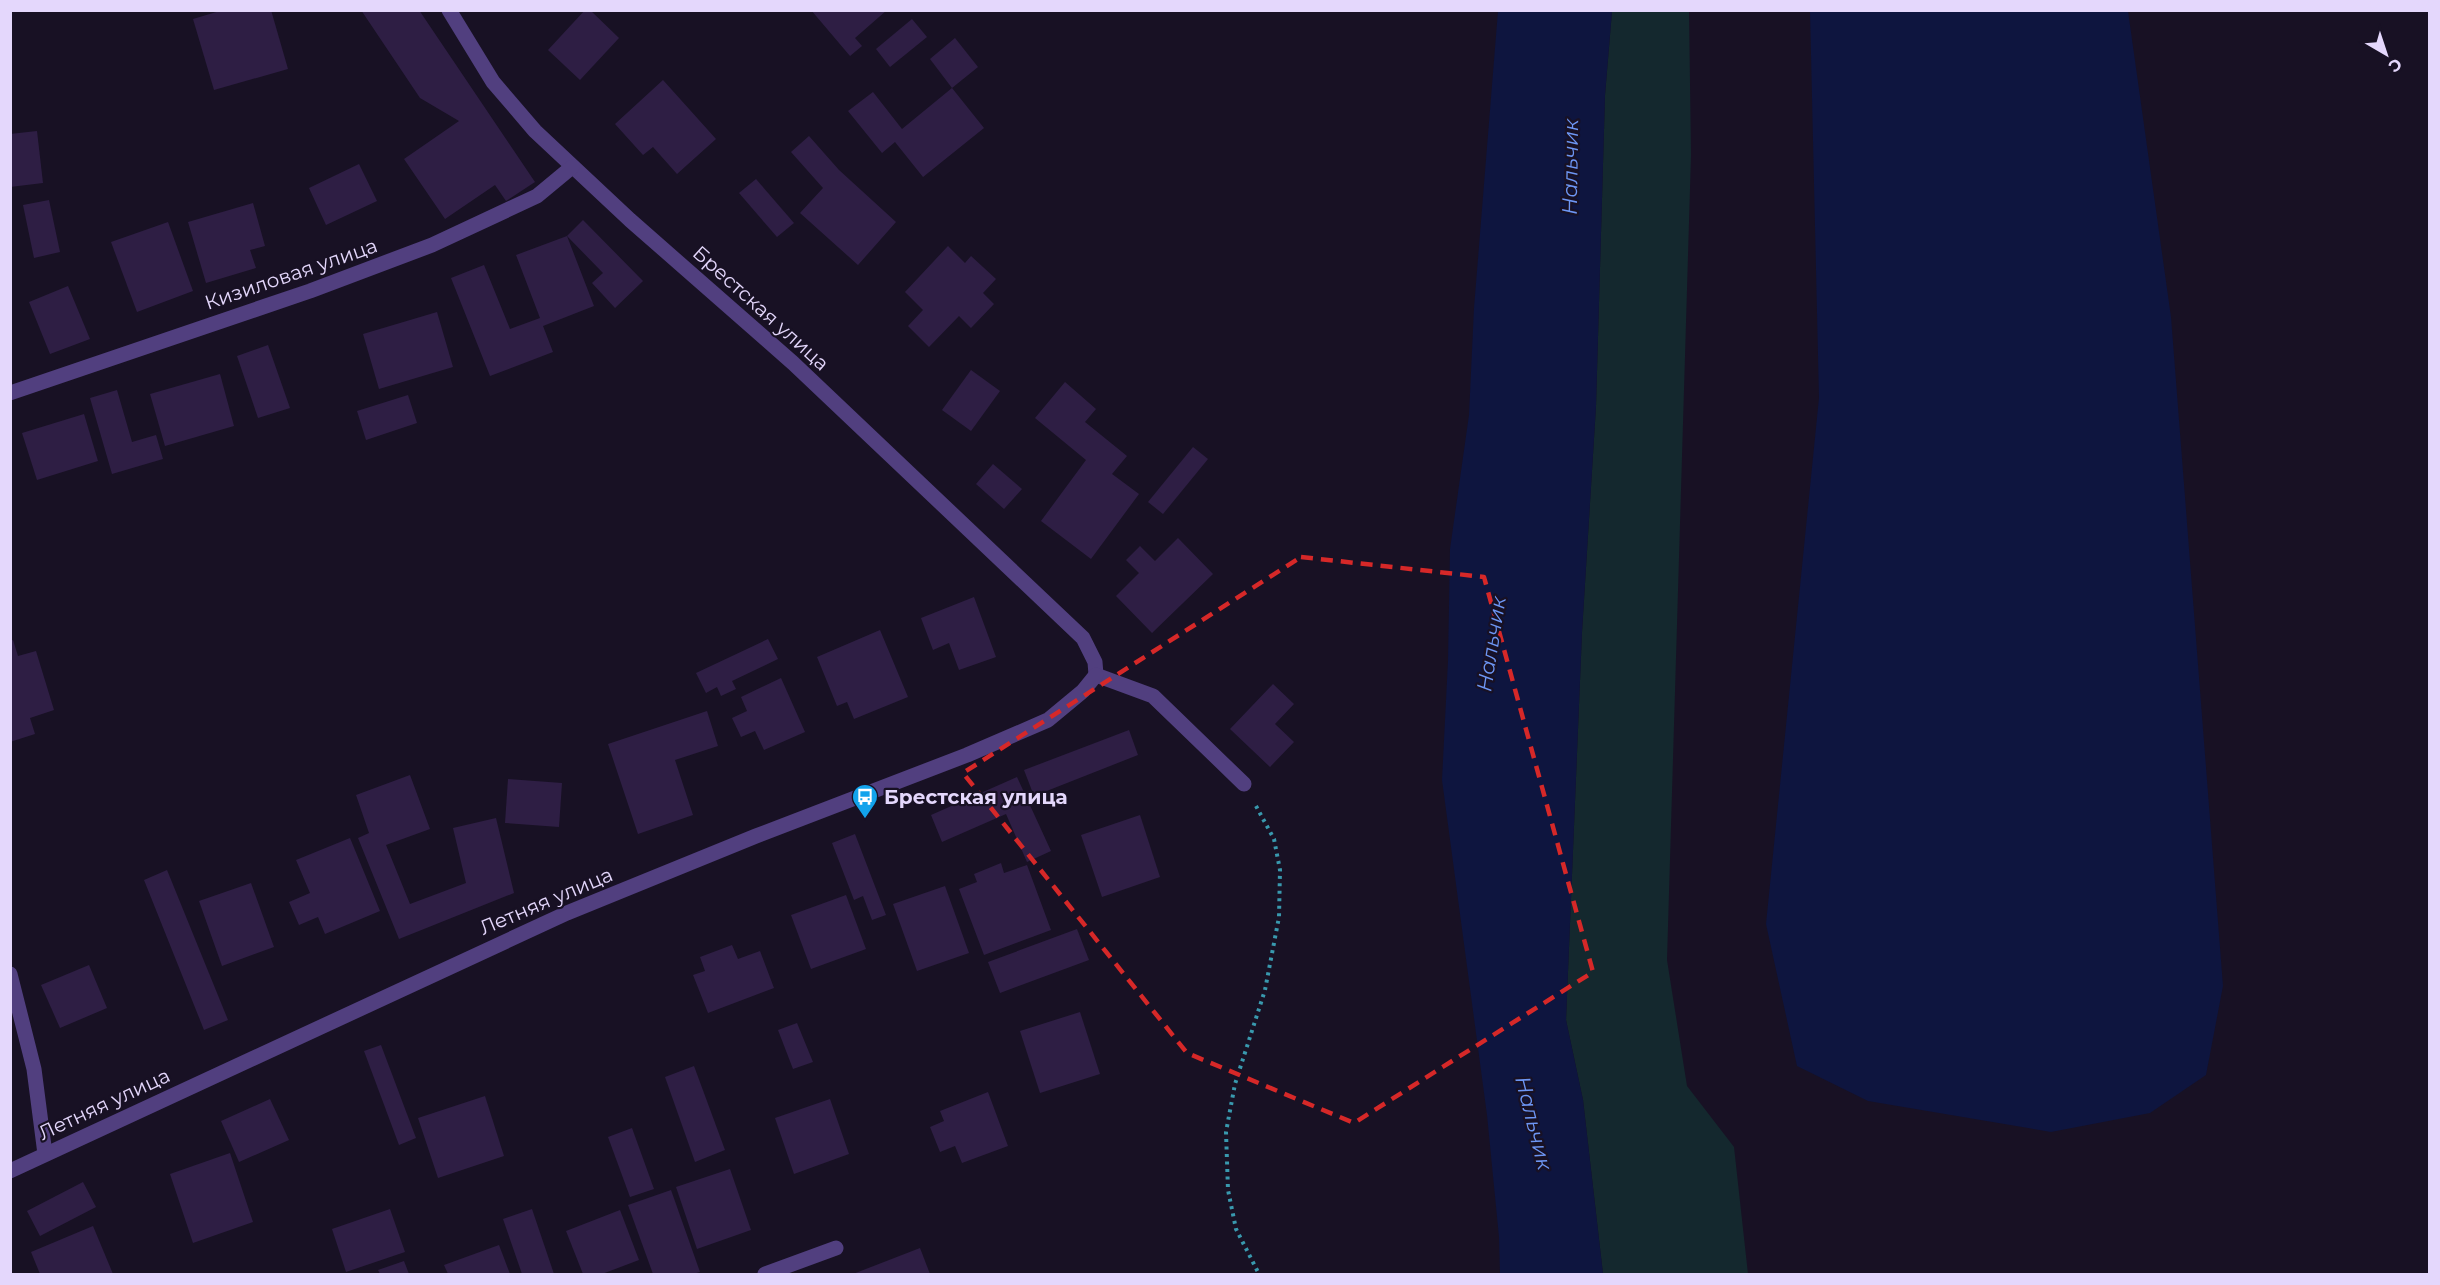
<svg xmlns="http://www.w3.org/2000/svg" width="2440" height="1285" font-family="Montserrat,sans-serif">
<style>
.green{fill:#14282e}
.water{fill:#0e153f}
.building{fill:#2e1e44}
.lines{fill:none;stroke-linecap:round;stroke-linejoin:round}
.path{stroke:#3999ae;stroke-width:4;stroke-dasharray:3 4.5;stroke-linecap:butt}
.minor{stroke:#513f7f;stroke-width:15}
.marked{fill:none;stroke:#d62828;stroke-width:4.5;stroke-dasharray:12 8;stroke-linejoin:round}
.labels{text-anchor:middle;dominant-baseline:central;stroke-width:4.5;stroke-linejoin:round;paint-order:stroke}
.street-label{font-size:20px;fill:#e4d7fc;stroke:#181124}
.poi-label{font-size:20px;font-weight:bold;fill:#e4d7fc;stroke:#181124;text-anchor:start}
.water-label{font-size:21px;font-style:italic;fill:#6d96f4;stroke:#181124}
</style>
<rect width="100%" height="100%" fill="#181124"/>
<polygon class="green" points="1612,11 1689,11 1691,155 1667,960 1687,1086 1734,1147 1748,1274 1603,1274 1583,1100 1566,1020 1582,632 1596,406 1605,95"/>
<g class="water">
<polygon points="1498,11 1612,11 1605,95 1596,406 1582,632 1566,1020 1583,1100 1603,1274 1500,1274 1499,1237 1487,1115 1442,780 1448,661 1450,549 1469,415 1474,308"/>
<polygon points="1810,11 2128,11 2171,317 2223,986 2206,1075 2150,1113 2051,1132 1868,1101 1797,1066 1766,924 1819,398"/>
</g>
<g class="building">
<polygon points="223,10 271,10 288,69 214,90 193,19"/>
<polygon points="361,10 419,10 535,182 506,201 495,185 445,219 404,159 459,121 420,98"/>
<polygon points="585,10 590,10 619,38 580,80 548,50"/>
<polygon points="811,10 887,10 855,38 862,46 850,56"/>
<polygon points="912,19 927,37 890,67 876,49"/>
<polygon points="955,38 978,67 952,88 930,59"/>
<polygon points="663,80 716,139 677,174 653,147 643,155 615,124"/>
<polygon points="952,88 984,128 923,177 895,142 882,153 848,111 873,92 902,129"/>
<polygon points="37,131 43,183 10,187 10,134"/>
<polygon points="809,136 839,170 896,222 858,265 800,213 823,188 791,152"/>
<polygon points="359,164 377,201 326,225 309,188"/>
<polygon points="756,179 794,223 777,237 739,193"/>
<polygon points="49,200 60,252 34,258 23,205"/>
<polygon points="253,203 265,246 250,250 256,268 206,283 188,222"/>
<polygon points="583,220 643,281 615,308 592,283 603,273 567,236"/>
<polygon points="168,222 193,291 137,312 111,242"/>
<polygon points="567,236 594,306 543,326 553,352 490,376 451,278 484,265 510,329 540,318 516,255"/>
<polygon points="948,246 965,263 971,256 996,279 983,293 994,304 971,328 959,316 929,347 908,326 923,310 905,292"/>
<polygon points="68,286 90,339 50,354 29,302"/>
<polygon points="437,312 453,367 379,389 363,334"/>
<polygon points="268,345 290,408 258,418 237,356"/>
<polygon points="971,370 1000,391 971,431 942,410"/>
<polygon points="220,374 234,426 165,446 150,394"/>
<polygon points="1065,382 1096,409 1085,422 1127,456 1112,474 1139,494 1091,559 1041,521 1086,460 1035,418"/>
<polygon points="117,390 132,442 156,435 163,459 112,474 90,398"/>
<polygon points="408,395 417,423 366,440 357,411"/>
<polygon points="84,414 98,461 37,480 22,433"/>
<polygon points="1193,447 1208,459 1163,514 1148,502"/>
<polygon points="993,464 1022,489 1004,509 976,484"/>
<polygon points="1178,538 1213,574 1152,633 1116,596 1139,573 1126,560 1140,546 1155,561"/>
<polygon points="974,597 996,657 959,670 949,643 933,650 921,618"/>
<polygon points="880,630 908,697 854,719 847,702 837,706 817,657"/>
<polygon points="768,639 778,659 732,681 736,689 721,696 717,687 706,693 696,673"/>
<polygon points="13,640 18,656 36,651 54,710 30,718 35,734 10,742 10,641"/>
<polygon points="781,678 805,732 764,750 755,731 741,737 732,718 747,711 741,697"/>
<polygon points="1273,684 1294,704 1275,724 1294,742 1270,767 1230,729"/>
<polygon points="707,711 718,746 675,760 693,815 638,834 608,744"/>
<polygon points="1129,730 1138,755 1034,796 1024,770"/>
<polygon points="410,775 430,829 386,845 410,904 466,883 453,828 496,818 514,893 399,939 358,838 369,833 356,795"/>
<polygon points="1017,777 1051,851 1027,862 1006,814 942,842 931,815"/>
<polygon points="508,779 562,783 559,827 505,823"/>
<polygon points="1140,815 1160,877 1102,897 1081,835"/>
<polygon points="855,834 886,915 872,920 863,896 854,900 832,843"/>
<polygon points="350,838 380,911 325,934 318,917 299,925 289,902 310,893 296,860"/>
<polygon points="1001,863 1004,873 1027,865 1051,930 984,955 959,889 977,882 974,874"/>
<polygon points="167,870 228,1020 204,1030 144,880"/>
<polygon points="251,883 274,947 222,966 199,901"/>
<polygon points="945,886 969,953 917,971 893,904"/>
<polygon points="846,895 866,949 811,969 791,915"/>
<polygon points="1077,929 1089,960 1000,993 988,962"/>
<polygon points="732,945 738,959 760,951 774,988 708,1013 693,975 705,971 700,957"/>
<polygon points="89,965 107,1008 60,1028 41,985"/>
<polygon points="1080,1012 1100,1074 1040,1093 1020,1031"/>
<polygon points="797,1023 813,1062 793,1069 778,1030"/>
<polygon points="381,1045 416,1138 399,1145 364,1051"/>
<polygon points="694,1066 725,1150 695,1162 665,1077"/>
<polygon points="988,1092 1008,1146 962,1163 955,1146 940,1152 930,1127 944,1121 940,1111"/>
<polygon points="485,1096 504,1156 438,1178 418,1118"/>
<polygon points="270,1099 289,1140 239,1162 221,1121"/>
<polygon points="830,1099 849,1154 794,1174 775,1118"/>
<polygon points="632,1128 654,1189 630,1197 608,1137"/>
<polygon points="230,1153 253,1222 193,1243 170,1174"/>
<polygon points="730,1169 751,1230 697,1249 676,1187"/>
<polygon points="83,1182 96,1207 40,1236 27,1211"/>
<polygon points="671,1190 700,1272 693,1274 653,1274 628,1205"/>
<polygon points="390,1209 405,1252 346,1272 332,1229"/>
<polygon points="532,1209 554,1274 522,1274 503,1219"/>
<polygon points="620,1210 639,1260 602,1274 583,1274 566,1231"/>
<polygon points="93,1226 113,1274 40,1274 31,1252"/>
<polygon points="499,1245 510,1274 448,1274 444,1265"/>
<polygon points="920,1248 930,1274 853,1274"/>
<polygon points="404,1261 409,1274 380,1274 378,1270"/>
</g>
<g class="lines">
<polyline class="path" points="1256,806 1274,839 1280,870 1279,917 1265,990 1235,1084 1226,1132 1228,1190 1236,1229 1259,1274"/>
<g class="minor">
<polyline points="449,10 493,82 535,131 630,220 793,363 1083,638 1095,662 1096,675"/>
<polyline points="10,393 310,291 432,245 537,196 572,167"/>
<polyline points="1096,675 1153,696 1244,784"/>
<polyline points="10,974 34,1069 45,1154"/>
<polyline points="10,1171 567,913 756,836 967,755 1048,720 1083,691 1096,675"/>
<polyline points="765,1274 836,1248"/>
</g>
</g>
<path class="marked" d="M 1301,557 L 1484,577 L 1593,972 L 1354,1123 L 1187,1053 L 963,773 Z"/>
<defs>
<symbol id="bus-pin" viewBox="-11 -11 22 30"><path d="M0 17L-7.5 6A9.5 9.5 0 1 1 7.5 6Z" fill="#12a3ec" stroke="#181124"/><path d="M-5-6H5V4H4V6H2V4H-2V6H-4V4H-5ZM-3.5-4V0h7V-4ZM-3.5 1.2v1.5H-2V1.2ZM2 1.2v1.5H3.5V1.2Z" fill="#fff"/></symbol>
</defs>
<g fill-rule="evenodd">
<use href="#bus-pin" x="850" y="782" width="30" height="40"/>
</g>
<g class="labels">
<g class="street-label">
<text transform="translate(291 274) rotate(-19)">Кизиловая улица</text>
<text transform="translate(761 308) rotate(42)">Брестская улица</text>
<text transform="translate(546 901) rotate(-23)">Летняя улица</text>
<text transform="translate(104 1104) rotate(-25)">Летняя улица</text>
</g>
<g class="poi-label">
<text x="884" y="797">Брестская улица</text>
</g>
<g class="water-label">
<text transform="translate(1570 167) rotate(-89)">Нальчик</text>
<text transform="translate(1491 644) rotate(-81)">Нальчик</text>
<text transform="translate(1534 1123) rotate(76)">Нальчик</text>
</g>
</g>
<rect width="2440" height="1285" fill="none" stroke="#e4d7fc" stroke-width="24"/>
<g transform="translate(2386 54) rotate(141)" stroke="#181124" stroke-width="4.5" paint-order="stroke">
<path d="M0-4.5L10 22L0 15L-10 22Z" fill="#e4d7fc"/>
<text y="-9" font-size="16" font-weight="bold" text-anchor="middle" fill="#e4d7fc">С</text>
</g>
</svg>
